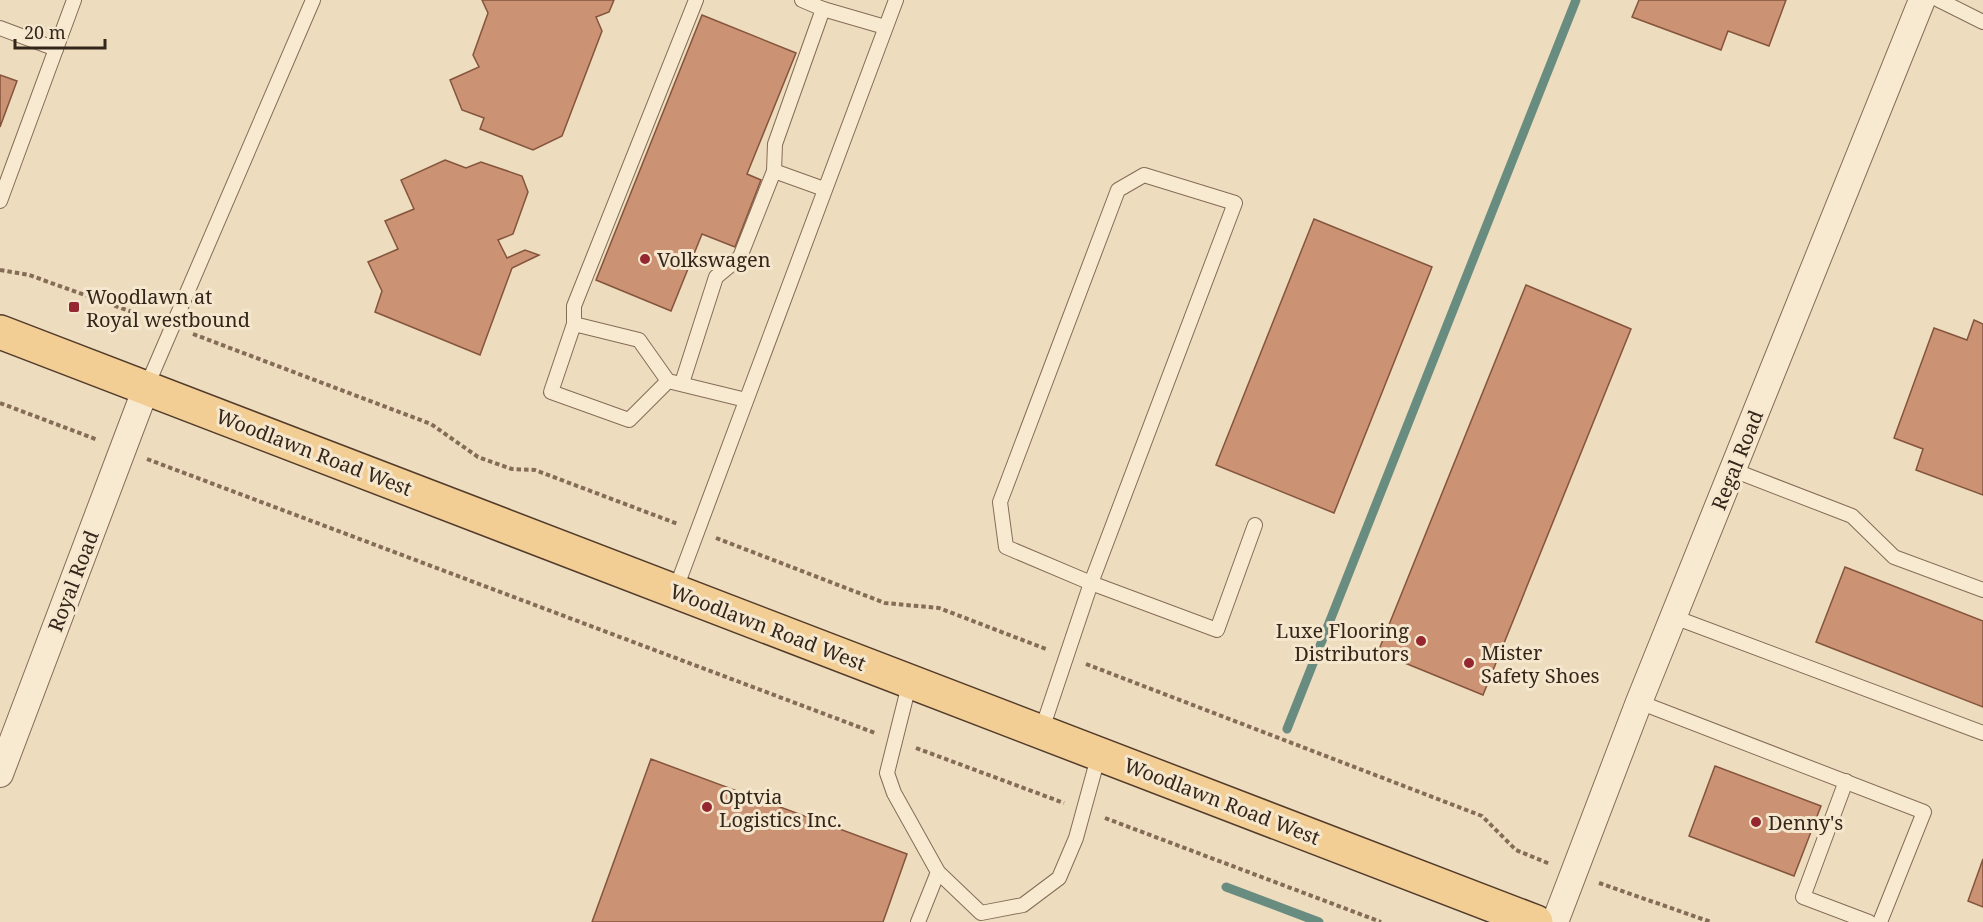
<svg xmlns="http://www.w3.org/2000/svg" width="1983" height="922" font-family="'Noto Serif',serif">
<style>
.lines{fill:none;stroke-linecap:round;stroke-linejoin:round}
.stream{stroke:#698c81;stroke-width:9}
.building{fill:#cb9273;stroke:#84543d;stroke-width:1.5}
.lane-casing{stroke:#856c57;stroke-width:16}
.street-casing{stroke:#856c57;stroke-width:28}
.primary-casing{stroke:#523b2b;stroke-width:36}
.path{stroke:#856c57;stroke-width:4;stroke-dasharray:4.5 3;stroke-linecap:butt}
.lane{stroke:#f8ead0;stroke-width:14}
.street{stroke:#f8ead0;stroke-width:26}
.primary{stroke:#f2ce94;stroke-width:33}
.poi-dot{fill:#94272f;stroke:#f5e7cd;stroke-width:2}
.labels{text-anchor:middle;dominant-baseline:central;stroke-width:6;stroke-linejoin:round;paint-order:stroke}
.poi-label{font-size:20px;fill:#34261b;stroke:#f5e7cd;text-anchor:start}
.street-label{font-size:20px;fill:#34261b;stroke:#f5e7cd}
</style>
<rect width="100%" height="100%" fill="#eddcbd"/>
<g class="lines">
<g class="stream">
<polyline points="1287,729 1576,0"/>
<polyline points="1226,887 1319,922"/>
</g>
</g>
<g class="building">
<polygon points="482,0 614,0 609,12 596,17 602,31 562,136 533,150 480,129 484,118 462,110 450,80 479,67 473,55 488,13"/>
<polygon points="1639,0 1786,0 1769,46 1728,31 1721,50 1632,17"/>
<polygon points="702,15 796,53 747,174 761,180 735,247 702,234 671,311 596,280"/>
<polygon points="0,75 17,81 0,127"/>
<polygon points="445,160 466,168 481,162 522,176 528,192 513,234 498,240 507,258 525,250 539,255 512,268 480,355 375,312 382,291 368,262 398,249 385,221 414,209 401,180"/>
<polygon points="1314,219 1432,267 1334,513 1216,465"/>
<polygon points="1526,285 1631,329 1483,695 1378,652"/>
<polygon points="1974,320 1983,324 1983,495 1916,470 1923,449 1894,438 1934,328 1967,340"/>
<polygon points="1845,567 1983,621 1983,707 1816,642"/>
<polygon points="651,759 907,854 883,922 592,922"/>
<polygon points="1715,766 1821,806 1794,876 1689,836"/>
<polygon points="1983,859 1983,907 1968,901"/>
</g>
<g class="lines">
<defs>
<g id="lane">
<polyline points="802,0 823,9"/>
<polyline points="1939,0 1983,22"/>
<polyline points="0,28 56,49"/>
<polyline points="774,171 824,189"/>
<polyline points="0,201 74,0"/>
<polyline points="574,324 574,306 696,0"/>
<polyline points="668,381 639,340 574,324 551,392 629,420 668,381 746,400"/>
<polyline points="682,383 716,277 740,257 774,171 775,144 823,9 885,27"/>
<polyline points="146,388 313,0"/>
<polyline points="1733,470 1852,516 1894,557 1983,590"/>
<polyline points="675,591 896,0"/>
<polyline points="1674,617 1983,733"/>
<polyline points="910,681 887,773 894,793 938,872 981,913 1023,905 1059,878 1076,838 1099,754"/>
<polyline points="1639,702 1924,812 1880,922"/>
<polyline points="1041,732 1091,583 1235,203 1144,175 1118,190 1000,502 1006,547 1091,583 1217,630 1255,525"/>
<polyline points="1846,781 1803,897 1869,922"/>
<polyline points="918,922 938,872"/>
</g>
<g id="street">
<polyline points="0,774 146,388"/>
<polyline points="1555,922 1639,702 1922,0"/>
</g>
<polyline id="primary" points="0,332 1536,922"/>
</defs>
<use href="#lane" class="lane-casing"/>
<use href="#street" class="street-casing"/>
<use href="#primary" class="primary-casing"/>
<g class="path">
<polyline points="0,270 29,275 152,319"/>
<polyline points="193,334 431,424 478,457 512,469 535,470 678,524"/>
<polyline points="0,403 98,440"/>
<polyline points="147,459 875,733"/>
<polyline points="716,538 885,603 939,608 1046,649"/>
<polyline points="1086,664 1482,816 1516,850 1550,864"/>
<polyline points="916,748 1064,803"/>
<polyline points="1105,818 1381,922"/>
<polyline points="1599,883 1711,922"/>
</g>
<use href="#lane" class="lane"/>
<use href="#street" class="street"/>
<use href="#primary" class="primary"/>
</g>
<g class="poi-dot">
<circle cx="645" cy="259" r="6"/>
<rect x="68" y="301" width="12" height="12" rx="3"/>
<circle cx="1421" cy="641" r="6"/>
<circle cx="1469" cy="663" r="6"/>
<circle cx="707" cy="807" r="6"/>
<circle cx="1756" cy="822" r="6"/>
</g>
<g class="labels">
<g class="poi-label">
<text x="657" y="259">Volkswagen</text>
<text x="86" y="296">Woodlawn at<tspan x="86" dy="23">Royal westbound</tspan></text>
<text x="1409" y="630" text-anchor="end">Luxe Flooring<tspan x="1409" dy="23">Distributors</tspan></text>
<text x="1481" y="652">Mister<tspan x="1481" dy="23">Safety Shoes</tspan></text>
<text x="719" y="796">Optvia<tspan x="719" dy="23">Logistics Inc.</tspan></text>
<text x="1768" y="822">Denny's</text>
</g>
<g class="street-label">
<text transform="translate(314 452) rotate(21)">Woodlawn Road West</text>
<text transform="translate(1737 460) rotate(-68)">Regal Road</text>
<text transform="translate(73 581) rotate(-69)">Royal Road</text>
<text transform="translate(768 627) rotate(21)">Woodlawn Road West</text>
<text transform="translate(1222 801) rotate(21)">Woodlawn Road West</text>
</g>
</g>
<path d="M15 39v9h90v-9" fill="none" stroke="#34261b" stroke-width="3"/>
<text x="24" y="39" font-size="18" fill="#34261b" stroke="#f5e7cd" stroke-width="4.5" paint-order="stroke">20 m</text>
</svg>
